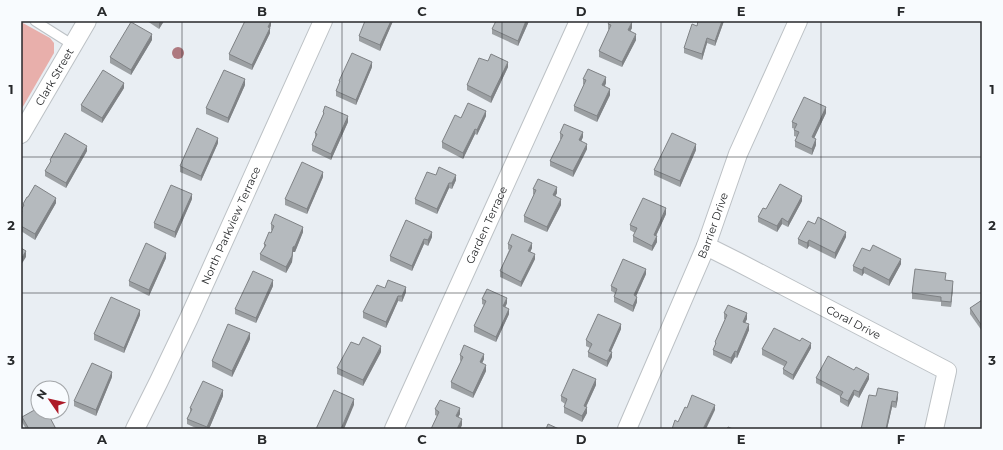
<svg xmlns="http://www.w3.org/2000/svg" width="1003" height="450" font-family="Montserrat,sans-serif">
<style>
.green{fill:#e8afab}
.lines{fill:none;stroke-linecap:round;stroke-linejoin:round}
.service-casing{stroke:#bcc1c5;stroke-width:11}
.minor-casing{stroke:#bcc1c5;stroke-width:20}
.service{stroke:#fff;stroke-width:9}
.minor{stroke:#fff;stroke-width:18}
.tree{fill:#ae797f}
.wall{fill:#9ca0a3}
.shaded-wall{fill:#7f8285}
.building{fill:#b5babe;stroke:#7f8285}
.grid{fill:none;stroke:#27292b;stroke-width:1;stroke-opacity:0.55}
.labels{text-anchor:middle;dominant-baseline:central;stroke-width:3;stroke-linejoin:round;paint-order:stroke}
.street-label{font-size:11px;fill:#27292b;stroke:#f8fbfe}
.neatline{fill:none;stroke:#27292b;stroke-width:1.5}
.grid-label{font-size:13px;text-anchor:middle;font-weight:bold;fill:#27292b}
</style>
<rect width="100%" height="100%" fill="#e9eef3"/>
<polygon class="green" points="21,22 50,38 54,43 54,53 21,110"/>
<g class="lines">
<defs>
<polyline id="service" points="35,21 73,45"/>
<g id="minor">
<path id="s1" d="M 21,134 L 87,21"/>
<path id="s2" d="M 706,246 L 738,262 L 947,371 L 934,429"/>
<path id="s3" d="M 135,429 L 159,381 L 189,318 L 323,21"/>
<path id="s4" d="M 394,429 L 579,21"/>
<path id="s5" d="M 627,429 L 706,246 L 738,154 L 798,21"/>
</g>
</defs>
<use href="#service" class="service-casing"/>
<use href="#minor" class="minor-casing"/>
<use href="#service" class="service"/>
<use href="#minor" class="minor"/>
</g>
<circle class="tree" cx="178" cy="53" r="6"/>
<g class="wall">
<polygon points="147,21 164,21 159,29"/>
<polygon points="244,21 271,21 271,25 270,28 270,33 252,70 229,60 229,54 245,22"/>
<polygon points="393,21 380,51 359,41 359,36"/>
<polygon points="496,21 529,21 518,46 492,34 492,29"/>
<polygon points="698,21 724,21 715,46 707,43 702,60 684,53 684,48 697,26"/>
<polygon points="608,24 632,28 630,31 636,40 622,67 599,57 599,51 609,30 608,29"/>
<polygon points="152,40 131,75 110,63 110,57"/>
<polygon points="488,61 508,67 491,103 467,90 467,85"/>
<polygon points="372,67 356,105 336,96 336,91 339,84 339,81"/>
<polygon points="583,79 606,83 605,86 610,95 597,122 574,111 574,106 584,85 583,84"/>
<polygon points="245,85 228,123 206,114 206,108"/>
<polygon points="124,88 102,123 81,111 81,105"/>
<polygon points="323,112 348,122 331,160 312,151 312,145 315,138 315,133 323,115"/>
<polygon points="826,113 814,138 816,145 812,155 795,147 795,141 797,137 794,136 794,130 795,129 792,128 792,122"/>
<polygon points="486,116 477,135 475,134 463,159 442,148 442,142 461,118"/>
<polygon points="560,133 583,137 581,141 587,149 573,177 550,166 550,161 561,139 560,139"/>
<polygon points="218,143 201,181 180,172 180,166"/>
<polygon points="696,150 680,187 654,175 654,170"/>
<polygon points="87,151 66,188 45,176 45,171 50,163 50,160"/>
<polygon points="436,175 456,180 452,189 449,188 437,214 415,204 415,199"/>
<polygon points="323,177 307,214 285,205 285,199"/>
<polygon points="533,189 557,193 555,196 561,205 547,232 524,222 524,216 534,195 533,194"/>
<polygon points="192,199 175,238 154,228 154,223"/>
<polygon points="802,201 788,227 782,224 777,232 758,222 758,217 766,209"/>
<polygon points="56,203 35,240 21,231 21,210 23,207 23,204"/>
<polygon points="666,214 656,236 657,242 652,251 633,242 633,236 635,233 630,230 630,225"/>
<polygon points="406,220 432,237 428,246 424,244 412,271 390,261 390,256"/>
<polygon points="271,224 303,232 295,252 293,252 292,262 286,273 260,260 260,254 264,247 264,244 272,231 271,230"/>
<polygon points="815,224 846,237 835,259 809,246 807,249 798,244 798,239"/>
<polygon points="508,244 532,248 530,252 535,259 521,287 500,277 500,271 509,250 508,249"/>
<polygon points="870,251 901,264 889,286 864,273 862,276 853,271 853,266"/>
<polygon points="166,258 149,296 129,286 129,281"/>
<polygon points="646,274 636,296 637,302 633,312 614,302 614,297 615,293 611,291 611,286"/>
<polygon points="946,280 953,287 951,307 941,306 941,302 912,299 912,293"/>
<polygon points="273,286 256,323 235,314 235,309"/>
<polygon points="385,288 406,292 402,302 398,301 386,328 363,318 363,312"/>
<polygon points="482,299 507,303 505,307 509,314 496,342 474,332 474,326 484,305 482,304"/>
<polygon points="982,300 982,331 970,314 970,308"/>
<polygon points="724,313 747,319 745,322 749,330 737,358 735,357 731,364 713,355 713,350 715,347 715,342 725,319 724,319"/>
<polygon points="140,315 124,353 94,340 94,334"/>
<polygon points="621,329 611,351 612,357 607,367 588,357 588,352 590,348 586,346 586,340"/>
<polygon points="250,339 232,377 212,367 212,361"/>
<polygon points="800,341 811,348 793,380 783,374 783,369 784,366 762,355 762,349"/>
<polygon points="381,352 363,386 337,374 337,368"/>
<polygon points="460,355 484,359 482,363 486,371 473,398 451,388 451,382 461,362 460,360"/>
<polygon points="112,377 96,416 74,406 74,401"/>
<polygon points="816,378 869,379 859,398 854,395 848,407 840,402 840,396 816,383"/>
<polygon points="596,385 586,407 587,413 582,422 564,413 564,407 565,404 561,401 561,396"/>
<polygon points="223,396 209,429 198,429 187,424 187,419 190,412 190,408"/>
<polygon points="876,396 898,398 896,408 892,407 887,429 861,429"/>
<polygon points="435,409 460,414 458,417 462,425 460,429 431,429 437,416 435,415"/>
<polygon points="22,417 56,429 26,429 22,422"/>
</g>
<g class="shaded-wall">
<polygon points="161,21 164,21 159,29 159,23"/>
<polygon points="271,21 271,25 270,28 270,33 252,70 252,65"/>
<polygon points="391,21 393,21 380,51 380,45"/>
<polygon points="526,21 529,21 518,46 518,41"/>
<polygon points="722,21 724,21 715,46 715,41"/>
<polygon points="632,22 632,28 628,36 628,30"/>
<polygon points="152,34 152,40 131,75 131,70"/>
<polygon points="636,34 636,40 622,67 622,62"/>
<polygon points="707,38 707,43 702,60 702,54"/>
<polygon points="372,62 372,67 356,105 356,100"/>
<polygon points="508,62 508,67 491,103 491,97"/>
<polygon points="606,77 606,83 602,91 602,85"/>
<polygon points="245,79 245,85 228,123 228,118"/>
<polygon points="124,83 124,88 102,123 102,118"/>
<polygon points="610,89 610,95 597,122 597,116"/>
<polygon points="826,107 826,113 812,143 812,137"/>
<polygon points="486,111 486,116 477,135 477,130"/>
<polygon points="348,116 348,122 331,160 331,154"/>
<polygon points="475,129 475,134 463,159 463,153"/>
<polygon points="583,132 583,137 579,146 579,140"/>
<polygon points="218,138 218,143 201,181 201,176"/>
<polygon points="816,139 816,145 812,155 812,149"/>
<polygon points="587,144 587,149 573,177 573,171"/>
<polygon points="696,144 696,150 680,187 680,181"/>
<polygon points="87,146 87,151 66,188 66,183"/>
<polygon points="323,172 323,177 307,214 307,209"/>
<polygon points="456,175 456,180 452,189 452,183"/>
<polygon points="449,183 449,188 437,214 437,209"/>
<polygon points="557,187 557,193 553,201 553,195"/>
<polygon points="192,194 192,199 175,238 175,232"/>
<polygon points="802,196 802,201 788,227 788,222"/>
<polygon points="56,198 56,203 35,240 35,234"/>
<polygon points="561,199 561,205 547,232 547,227"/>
<polygon points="666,208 666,214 654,240 654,235"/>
<polygon points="782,218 782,224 777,232 777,226"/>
<polygon points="303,227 303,232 295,252 293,252 292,262 286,273 286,267 293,247"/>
<polygon points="432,232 432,237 428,246 428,240"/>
<polygon points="846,232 846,237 835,259 835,253"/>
<polygon points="657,236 657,242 652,251 652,246"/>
<polygon points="424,239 424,244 412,271 412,266"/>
<polygon points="809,240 809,246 807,249 807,243"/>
<polygon points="532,243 532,248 528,257 528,251"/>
<polygon points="26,251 26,257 21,265 21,259"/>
<polygon points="166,253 166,258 149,296 149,290"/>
<polygon points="535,254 535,259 521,287 521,282"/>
<polygon points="901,259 901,264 889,286 889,280"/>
<polygon points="864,267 864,273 862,276 862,270"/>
<polygon points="646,269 646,274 634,301 634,295"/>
<polygon points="273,280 273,286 256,323 256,318"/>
<polygon points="953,281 953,287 951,307 951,302"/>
<polygon points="406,287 406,292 402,302 402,296"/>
<polygon points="398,296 398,301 386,328 386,322"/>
<polygon points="637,297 637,302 633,312 633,306"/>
<polygon points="507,298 507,303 503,312 503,306"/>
<polygon points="509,309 509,314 496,342 496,337"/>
<polygon points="140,310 140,315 124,353 124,348"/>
<polygon points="747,313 747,319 743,327 743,322"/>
<polygon points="621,324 621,329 609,356 609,351"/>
<polygon points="749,324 749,330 737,358 737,352"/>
<polygon points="250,333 250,339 232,377 232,371"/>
<polygon points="811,343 811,348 793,380 793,375"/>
<polygon points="381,346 381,352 363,386 363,380"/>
<polygon points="735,351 735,357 731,364 731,358"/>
<polygon points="612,352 612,357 607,367 607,361"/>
<polygon points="484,354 484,359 480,368 480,362"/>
<polygon points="486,365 486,371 473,398 473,393"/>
<polygon points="112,372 112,377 96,416 96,410"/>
<polygon points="869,374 869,379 859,398 859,392"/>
<polygon points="596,379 596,385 584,411 584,406"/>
<polygon points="223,390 223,396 209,429 207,429 207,427"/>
<polygon points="854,390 854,395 848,407 848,401"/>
<polygon points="898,392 898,398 896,408 896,402"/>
<polygon points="354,399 354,405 344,429 341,429"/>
<polygon points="892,401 892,407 887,429 886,429"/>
<polygon points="715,405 715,410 706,429 703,429"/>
<polygon points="587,407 587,413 582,422 582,416"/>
<polygon points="460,408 460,414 456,422 456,416"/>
<polygon points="462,419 462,425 460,429 457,429"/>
</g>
<g class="building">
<polygon points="245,21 271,21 268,27 270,28 252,65 229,54"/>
<polygon points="365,21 391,21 380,45 359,36"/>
<polygon points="496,21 526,21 518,41 492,29"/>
<polygon points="610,21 629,21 632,22 628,30 636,34 622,62 599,51 611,25 608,24"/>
<polygon points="698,21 722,21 715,41 707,38 702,54 684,48 692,24 697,26"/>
<polygon points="131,22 152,34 131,70 110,57"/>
<polygon points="352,53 372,62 356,100 336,91 340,81 339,81"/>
<polygon points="491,54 508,62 491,97 467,85 479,58 488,61"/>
<polygon points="588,69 606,77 602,85 610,89 597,116 574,106 586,80 583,79"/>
<polygon points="103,70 124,83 102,118 81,105"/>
<polygon points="224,70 245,79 228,118 206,108"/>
<polygon points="804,97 826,107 812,137 816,139 812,149 795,141 799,132 794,130 797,124 792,122"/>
<polygon points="468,103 486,111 477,130 475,129 463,153 442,142 455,115 461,118"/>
<polygon points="325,106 348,116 331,154 312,145 317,134 315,133 324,113 323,112"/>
<polygon points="564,124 583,132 579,140 587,144 573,171 550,161 563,135 560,133"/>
<polygon points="197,128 218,138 201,176 180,166"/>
<polygon points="65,133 87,146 66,183 45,171 51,161 50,160"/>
<polygon points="672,133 696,144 680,181 654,170"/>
<polygon points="302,162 323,172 307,209 285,199"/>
<polygon points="439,167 456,175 452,183 449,183 437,209 415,199 427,172 436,175"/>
<polygon points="538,179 557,187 553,195 561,199 547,227 524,216 536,190 533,189"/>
<polygon points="780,184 802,196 788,222 782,218 777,226 758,217 763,208 766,209"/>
<polygon points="35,185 56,198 35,234 21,226 21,213 22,211 21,210 24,205 23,204 27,197 28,197"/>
<polygon points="171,185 192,194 175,232 154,223"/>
<polygon points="643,198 666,208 654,235 657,236 652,246 633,236 637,228 630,225"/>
<polygon points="275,214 303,227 295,246 293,247 292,256 286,267 260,254 266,245 264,244 269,232 271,233 274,226 271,224"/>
<polygon points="818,217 846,232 835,253 809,240 807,243 798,239 808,221 815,224"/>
<polygon points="406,220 432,232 428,240 424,239 412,266 390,256"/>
<polygon points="512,234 532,243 528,251 535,254 521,282 500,271 512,246 508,244"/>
<polygon points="146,243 166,253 149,290 129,281"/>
<polygon points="873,245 901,259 889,280 864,267 862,270 853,266 862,248 870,251"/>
<polygon points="21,248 26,251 21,259"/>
<polygon points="623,259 646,269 634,295 637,297 633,306 614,297 617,289 611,286"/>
<polygon points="915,269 946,273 945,280 953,281 951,302 941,301 941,297 912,293"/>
<polygon points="253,271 273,280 256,318 235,309"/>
<polygon points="388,280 406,287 402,296 398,296 386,322 363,312 377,285 385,288"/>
<polygon points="487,289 507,298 503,306 509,309 496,337 474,326 486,301 482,299"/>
<polygon points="111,297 140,310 124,348 94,334"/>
<polygon points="982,300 982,326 970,308"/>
<polygon points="728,305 747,313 743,322 749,324 737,352 735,351 731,358 713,350 716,343 715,342 727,315 724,313"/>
<polygon points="598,314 621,324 609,351 612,352 607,361 588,352 592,344 586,340"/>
<polygon points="228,324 250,333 232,371 212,361"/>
<polygon points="774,328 800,341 802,338 811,343 793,375 783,369 787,362 762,349"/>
<polygon points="363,337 381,346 363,380 337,368 351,342 359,345"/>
<polygon points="464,345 484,354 480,362 486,365 473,393 451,382 463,357 460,355"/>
<polygon points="828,356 854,370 856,367 869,374 859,392 854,390 848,401 840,397 843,392 816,378"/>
<polygon points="92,363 112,372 96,410 74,401"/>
<polygon points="573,369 596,379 584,406 587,407 582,416 564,407 567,399 561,396"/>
<polygon points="203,381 223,390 207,427 187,419 192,409 190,408"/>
<polygon points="878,388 898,392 896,402 892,401 886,429 861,429 869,395 876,396"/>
<polygon points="334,390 354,399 341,429 316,429"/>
<polygon points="692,395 715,405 703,429 672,429 675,420 678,422 685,407 687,408"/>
<polygon points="440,400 460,408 456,416 462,419 457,429 431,429 439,412 435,409"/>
<polygon points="38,408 38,412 47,412 56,429 29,429 22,417"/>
<polygon points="548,424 559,429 546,429"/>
<polygon points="728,427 733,429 727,429"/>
</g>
<path class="grid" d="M 182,21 L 182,429M 342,21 L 342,429M 502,21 L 502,429M 661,21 L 661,429M 821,21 L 821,429M 21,157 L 982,157M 21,293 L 982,293"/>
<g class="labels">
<g class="street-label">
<text stroke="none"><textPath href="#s1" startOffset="66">Clark Street</textPath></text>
<text stroke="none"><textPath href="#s4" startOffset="224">Garden Terrace</textPath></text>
<text stroke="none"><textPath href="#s5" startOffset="221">Barrier Drive</textPath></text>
<text stroke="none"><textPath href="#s3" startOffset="225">North Parkview Terrace</textPath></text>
<text stroke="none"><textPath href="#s2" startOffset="166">Coral Drive</textPath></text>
</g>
</g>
<rect width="1003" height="450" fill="none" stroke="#f8fbfe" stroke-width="44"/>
<g transform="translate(50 400) rotate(304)"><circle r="19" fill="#f8fbfe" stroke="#a4a7aa"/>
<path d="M0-3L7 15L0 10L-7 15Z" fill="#ad1a28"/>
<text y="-6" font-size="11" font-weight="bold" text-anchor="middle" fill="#27292b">N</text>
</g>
<rect x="22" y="22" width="959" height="406" class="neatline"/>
<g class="grid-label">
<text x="102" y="16">A</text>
<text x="262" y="16">B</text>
<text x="422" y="16">C</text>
<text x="581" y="16">D</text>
<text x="741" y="16">E</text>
<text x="901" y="16">F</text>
<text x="11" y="94">1</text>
<text x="992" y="94">1</text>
<text x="11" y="230">2</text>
<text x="992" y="230">2</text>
<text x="11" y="365">3</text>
<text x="992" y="365">3</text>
<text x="102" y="444">A</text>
<text x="262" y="444">B</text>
<text x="422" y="444">C</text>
<text x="581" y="444">D</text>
<text x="741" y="444">E</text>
<text x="901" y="444">F</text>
</g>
</svg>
